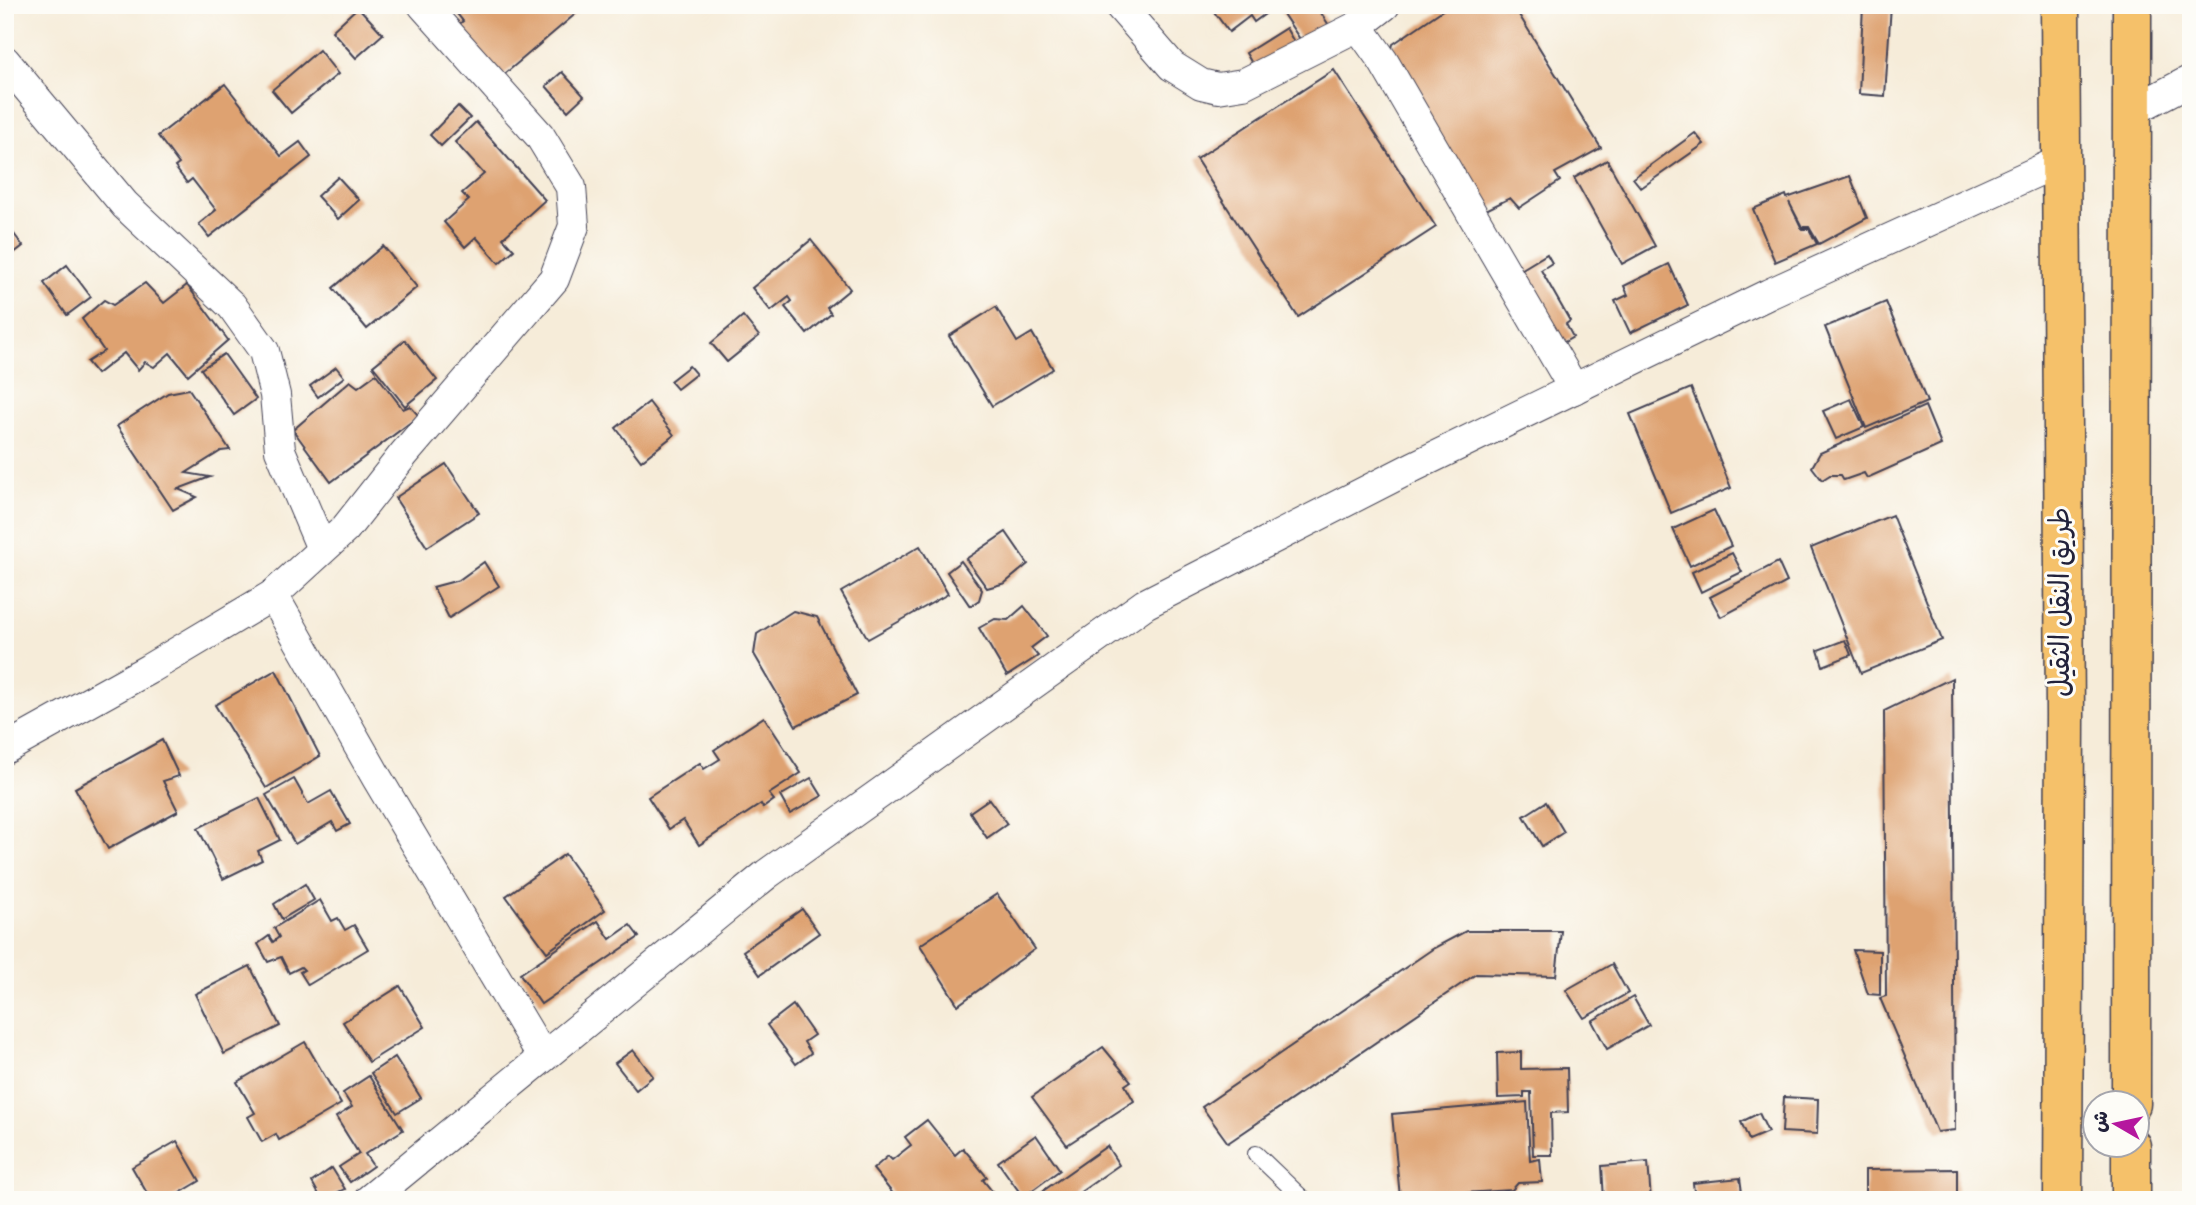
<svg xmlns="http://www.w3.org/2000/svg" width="2196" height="1205" font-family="Dekko,'Playpen Sans Arabic',sans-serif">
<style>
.building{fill:#dea271}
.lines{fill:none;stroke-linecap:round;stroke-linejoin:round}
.lane-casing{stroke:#424053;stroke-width:18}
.street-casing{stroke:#424053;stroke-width:32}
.highway-casing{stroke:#424053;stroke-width:41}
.lane{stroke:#fff;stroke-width:16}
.street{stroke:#fff;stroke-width:30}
.highway{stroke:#f5c16b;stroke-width:38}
.labels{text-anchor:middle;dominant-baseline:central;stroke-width:6;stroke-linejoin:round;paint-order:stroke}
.street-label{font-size:28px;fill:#22223b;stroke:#fdfcf7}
</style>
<rect width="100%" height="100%" fill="#fdfcf7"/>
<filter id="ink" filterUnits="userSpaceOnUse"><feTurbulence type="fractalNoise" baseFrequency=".0143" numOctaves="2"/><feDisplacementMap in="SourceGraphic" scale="14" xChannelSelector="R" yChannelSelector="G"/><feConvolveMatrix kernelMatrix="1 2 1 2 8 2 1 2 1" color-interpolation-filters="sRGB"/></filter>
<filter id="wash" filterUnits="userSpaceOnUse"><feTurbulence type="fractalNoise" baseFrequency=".00686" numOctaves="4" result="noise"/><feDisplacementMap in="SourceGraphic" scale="28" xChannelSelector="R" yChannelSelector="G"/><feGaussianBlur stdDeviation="1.57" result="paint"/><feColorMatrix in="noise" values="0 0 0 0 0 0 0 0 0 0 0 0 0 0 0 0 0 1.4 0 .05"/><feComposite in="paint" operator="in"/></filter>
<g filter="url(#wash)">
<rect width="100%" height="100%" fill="#f6ecd9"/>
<g id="blocks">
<g class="building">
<polygon points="450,5 586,5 500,78 457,26 463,21"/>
<polygon points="1209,5 1269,5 1272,9 1254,22 1250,16 1229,32"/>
<polygon points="1277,5 1316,5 1330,27 1304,45"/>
<polygon points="1450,5 1513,5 1601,148 1555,173 1560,181 1519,208 1510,198 1478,214 1391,53 1393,44"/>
<polygon points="1863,5 1891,5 1885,96 1859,94"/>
<polygon points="358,7 383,34 356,58 332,31"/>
<polygon points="1286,28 1294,42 1254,67 1246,53"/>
<polygon points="319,50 338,74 291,113 272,90"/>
<polygon points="1334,70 1436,227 1298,317 1196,159"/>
<polygon points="562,72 584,96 568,111 546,86"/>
<polygon points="225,84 281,156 300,142 311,157 209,237 199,224 216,210 192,179 187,183 175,167 179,164 158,136"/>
<polygon points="458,106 470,118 441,146 430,135"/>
<polygon points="476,122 545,200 503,238 514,250 499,263 476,237 465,247 444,222 469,200 462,193 484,174 455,142"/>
<polygon points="1695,133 1704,144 1641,188 1633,178"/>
<polygon points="1607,160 1655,246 1622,264 1574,178"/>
<polygon points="1850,176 1867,218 1819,244 1809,227 1802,227 1789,202 1802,229 1809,229 1817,244 1775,262 1753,209 1786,195 1787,198"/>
<polygon points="338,177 359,200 338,219 317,196"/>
<polygon points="5,222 23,246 5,260"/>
<polygon points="811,240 850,289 827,308 831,314 807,334 785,307 792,301 789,297 771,311 752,288"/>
<polygon points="383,246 417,287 367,329 333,288"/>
<polygon points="1547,254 1552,263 1541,270 1570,321 1566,324 1573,337 1561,344 1519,271"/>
<polygon points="1669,264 1688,305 1630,333 1615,301 1628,295 1624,286"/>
<polygon points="67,265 91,297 67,315 44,283"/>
<polygon points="145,283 164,303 187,285 228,340 188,375 170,353 154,367 145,362 138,370 124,353 97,374 87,362 104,351 82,319 104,300 113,305"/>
<polygon points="1886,302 1927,402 1866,428 1825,327"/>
<polygon points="996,307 1017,342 1032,333 1053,369 992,406 949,336"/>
<polygon points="743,316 759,336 727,362 711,343"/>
<polygon points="405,340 437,380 405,406 373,366"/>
<polygon points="224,354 256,399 234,415 201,369"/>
<polygon points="689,366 696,374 677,389 670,381"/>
<polygon points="336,367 344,377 318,397 310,386"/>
<polygon points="376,374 403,409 410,406 419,416 331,482 293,430 350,381 358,387"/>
<polygon points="1691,388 1731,488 1671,513 1630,414"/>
<polygon points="189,389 230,450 221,451 186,473 210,477 178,489 197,497 173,510 117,426 168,393"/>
<polygon points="1851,399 1864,427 1836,439 1823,411"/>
<polygon points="649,402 674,435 641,461 616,428"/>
<polygon points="1925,406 1941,445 1867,478 1864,473 1844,480 1841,475 1830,475 1822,480 1812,467 1820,453"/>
<polygon points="446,464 479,513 427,547 395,498"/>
<polygon points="1714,510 1731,546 1690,566 1673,529"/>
<polygon points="1892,515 1942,640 1861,673 1811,548"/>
<polygon points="1006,532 1028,564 1005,583 987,588 966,559"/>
<polygon points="920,546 948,594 868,639 841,592"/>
<polygon points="1732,553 1742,572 1701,592 1692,572"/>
<polygon points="961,561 982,590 979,600 970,606 947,572"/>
<polygon points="484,562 499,586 449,618 433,587 459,580"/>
<polygon points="1778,562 1787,582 1721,617 1710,597"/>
<polygon points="1024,606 1047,636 1031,648 1038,656 1007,676 979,628 995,619 1008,620"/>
<polygon points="793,611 817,617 857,695 796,726 754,654 757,634"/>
<polygon points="1845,640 1851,655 1823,666 1818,650"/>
<polygon points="276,670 320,756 266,788 215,705"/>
<polygon points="1952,678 1955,1130 1937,1132 1880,998 1886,996 1884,711"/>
<polygon points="764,717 801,773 769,794 774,800 763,808 761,804 699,845 683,820 669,829 648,797 700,763 704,769 720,759 714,750"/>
<polygon points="162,740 179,776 163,781 178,811 108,849 75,788"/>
<polygon points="811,778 822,796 790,814 780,796"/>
<polygon points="294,779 308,804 331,791 350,824 337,831 332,822 295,844 266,795"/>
<polygon points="259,798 280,840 258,851 262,860 223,879 198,828"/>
<polygon points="989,799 1007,824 987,838 970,812"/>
<polygon points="1546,802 1564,832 1542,846 1524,816"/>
<polygon points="565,854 605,910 547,952 506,896"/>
<polygon points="305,884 314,900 282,919 274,904"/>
<polygon points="997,894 1035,949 958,1005 920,945"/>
<polygon points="320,900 332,921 338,918 345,930 354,925 368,949 308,985 300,972 304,970 301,967 289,973 281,957 268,962 258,944 269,936 273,942 279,937 274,928"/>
<polygon points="802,909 819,933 760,975 743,951"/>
<polygon points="598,921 610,939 630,925 639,937 541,1004 520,974"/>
<polygon points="1466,931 1561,931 1556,976 1476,974 1228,1143 1202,1107 1434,948"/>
<polygon points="1853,950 1880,951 1880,995 1868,994"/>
<polygon points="1612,964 1628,993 1584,1018 1566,990"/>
<polygon points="250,966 280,1026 224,1054 195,994"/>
<polygon points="400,986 425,1027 369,1062 343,1022"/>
<polygon points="1633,997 1649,1025 1607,1049 1592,1021"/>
<polygon points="793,1005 814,1035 804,1042 811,1053 796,1064 767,1025"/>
<polygon points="305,1042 341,1104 279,1140 276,1134 262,1142 248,1117 255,1113 237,1082"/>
<polygon points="1103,1047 1131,1081 1125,1085 1134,1101 1067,1145 1032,1097"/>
<polygon points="633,1050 653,1076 636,1090 615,1063"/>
<polygon points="1521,1052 1521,1069 1567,1068 1568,1112 1551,1113 1552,1155 1533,1155 1531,1092 1524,1092 1524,1097 1498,1098 1497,1053"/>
<polygon points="395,1057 421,1098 397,1113 371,1073"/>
<polygon points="369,1076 403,1130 365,1154 373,1166 350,1182 339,1167 359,1154 336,1117 352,1107 343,1093"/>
<polygon points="1784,1097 1818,1099 1817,1134 1782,1132"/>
<polygon points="1527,1102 1530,1161 1540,1159 1542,1182 1518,1183 1512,1190 1400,1197 1392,1114"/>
<polygon points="1759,1113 1768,1132 1749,1140 1741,1122"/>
<polygon points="927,1120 955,1155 963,1148 987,1177 983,1180 996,1196 991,1200 898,1200 873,1169 888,1156 892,1160 911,1145 905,1137"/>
<polygon points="1036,1135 1060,1170 1023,1197 998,1162"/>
<polygon points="177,1141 200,1181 168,1200 151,1200 132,1167"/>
<polygon points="1107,1146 1119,1165 1069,1200 1030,1200"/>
<polygon points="1648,1162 1651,1200 1604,1200 1602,1166"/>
<polygon points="332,1168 345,1189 322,1200 312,1182"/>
<polygon points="1957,1169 1957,1200 1865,1200 1865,1170"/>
<polygon points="1740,1178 1743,1200 1695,1200 1693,1183"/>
</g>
</g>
</g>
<g filter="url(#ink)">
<use href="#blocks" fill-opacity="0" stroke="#424053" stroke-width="2"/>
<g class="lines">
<defs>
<polyline id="lane" points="1256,1154 1304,1200"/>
<g id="street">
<polyline points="1119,5 1172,66 1201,84 1218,88 1243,84 1358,26 1383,61 1574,389"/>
<polyline points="1358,26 1385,5"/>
<polyline points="5,61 125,205 232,306 264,351 275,395 280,450 322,549"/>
<polyline points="2134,110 2191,80"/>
<polyline points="273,595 377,778 543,1057"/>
<polyline points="5,749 149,669 273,595 345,529 404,454 554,279 574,226 571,187 540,136 423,5"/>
<polyline points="369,1200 767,874 1145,604 1413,467 1769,294 2060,161"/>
</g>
<g id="highway">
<polyline points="2060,5 2065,714 2063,1200"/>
<polyline points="2131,1104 2132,5"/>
<polyline points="2131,1146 2131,1200"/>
</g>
</defs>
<use href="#lane" class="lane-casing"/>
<use href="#street" class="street-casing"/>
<use href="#highway" class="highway-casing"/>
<use href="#lane" class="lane"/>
<use href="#street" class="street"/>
<use href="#highway" class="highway"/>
</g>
</g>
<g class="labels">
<g class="street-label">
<text transform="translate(2064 602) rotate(-90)">طريق النقل الثقيل</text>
</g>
</g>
<rect width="2196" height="1205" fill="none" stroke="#fdfcf7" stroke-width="28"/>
<g transform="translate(2116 1124) rotate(279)"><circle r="33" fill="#fdfcf7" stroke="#a5a5ac" stroke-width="2"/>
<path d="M0-5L12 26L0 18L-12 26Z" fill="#b5179e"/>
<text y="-10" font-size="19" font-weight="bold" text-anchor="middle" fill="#22223b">ش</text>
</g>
</svg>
